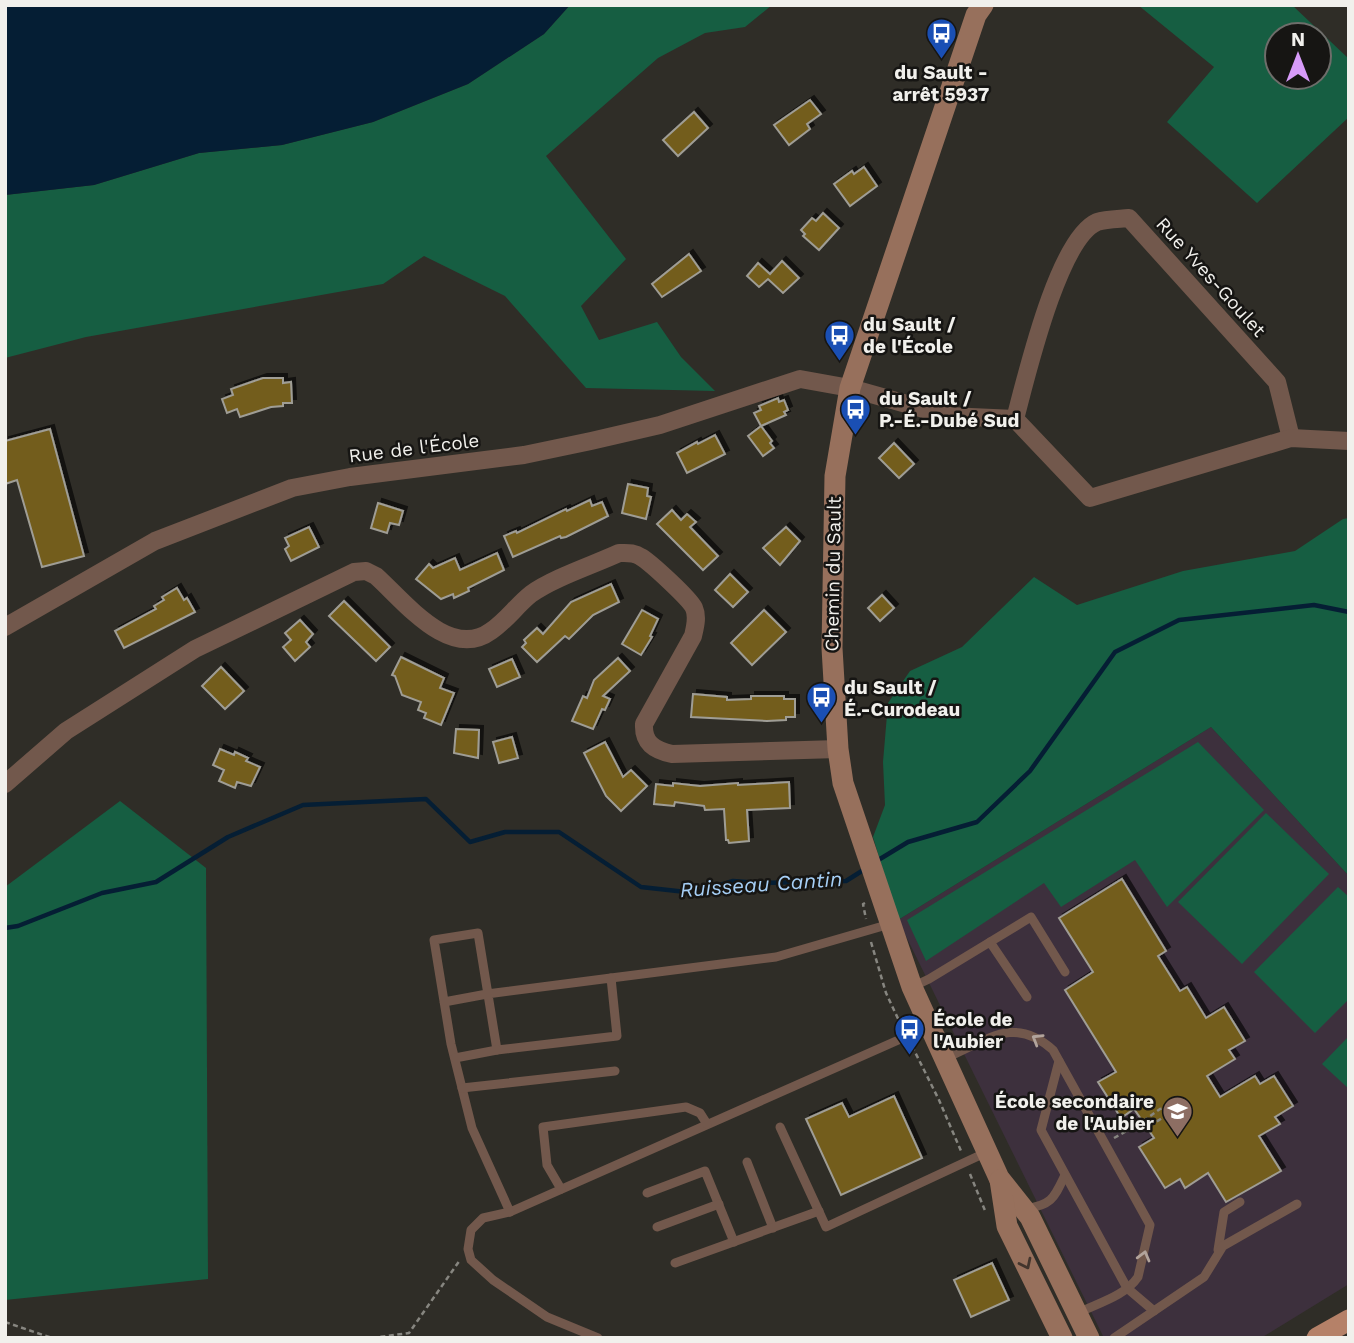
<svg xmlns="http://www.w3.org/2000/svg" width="1354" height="1343" font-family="'Work Sans',sans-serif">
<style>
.education{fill:#3d303d}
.green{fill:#165e42;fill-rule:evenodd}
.water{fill:#051e34}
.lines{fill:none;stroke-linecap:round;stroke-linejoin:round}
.stream{stroke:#051e34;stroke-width:4.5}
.building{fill:#735d1c;stroke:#9f9d95;stroke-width:2;filter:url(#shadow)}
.path{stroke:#878680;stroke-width:2.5;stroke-dasharray:5 3.5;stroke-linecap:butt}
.lane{stroke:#72584c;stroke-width:9}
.street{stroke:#72584c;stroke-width:18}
.secondary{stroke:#97705c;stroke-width:21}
.primary{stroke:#b58168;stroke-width:21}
.oneway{stroke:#b2a49c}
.oneway2{stroke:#43352d}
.labels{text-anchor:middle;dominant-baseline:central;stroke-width:5;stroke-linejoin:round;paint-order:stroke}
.poi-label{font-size:19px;font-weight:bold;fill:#f1f0ec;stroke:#161513;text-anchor:start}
.street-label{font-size:19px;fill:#f1f0ec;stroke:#161513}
.water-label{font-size:21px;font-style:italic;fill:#a6cff6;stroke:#161513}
</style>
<defs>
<filter id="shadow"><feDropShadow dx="4" dy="-4" stdDeviation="0" flood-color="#0009"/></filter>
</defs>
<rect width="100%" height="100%" fill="#2f2d27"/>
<polygon class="education" points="1211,727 1349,876 1349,1284 1261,1338 1104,1338 898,920"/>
<g class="green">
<polygon points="570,5 772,5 745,27 705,33 658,58 546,156 626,259 581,306 599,340 657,322 681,357 715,391 586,388 505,296 424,256 383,284 86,337 5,358 5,195 94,185 199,153 282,145 373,122 468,84 544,34"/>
<path d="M 1138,5 L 1292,5 L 1349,59 L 1349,117 L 1257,203 L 1167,122 L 1214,67 ZM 1319,35 L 1319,77 L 1277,77 L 1277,35 Z"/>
<polygon points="1349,518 1349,876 1211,727 898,920 873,837 885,805 883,762 888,703 910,671 962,647 1034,577 1077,605 1183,571 1295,551 1343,519"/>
<polygon points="1198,742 1264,810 1167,907 1135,860 1061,907 1044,883 926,961 907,920"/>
<polygon points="120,801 206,868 208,1279 5,1300 5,887"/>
<polygon points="1266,813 1329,874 1242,964 1178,902"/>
<polygon points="1338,887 1349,897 1349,999 1315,1033 1254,972"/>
<polygon points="1349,1036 1349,1089 1322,1064"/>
</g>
<polygon class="water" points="5,5 570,5 544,34 468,84 373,122 282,145 199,153 94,185 5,195"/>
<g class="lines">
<g class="stream">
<polyline points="875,862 908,842 977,822 1030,771 1115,652 1179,620 1314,605 1349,612"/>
<polyline points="5,928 18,926 102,893 156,882 228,837 303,805 426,799 470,842 505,832 559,832 641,887 695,893 733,881 760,883 846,881 865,869"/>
</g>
</g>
<g class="building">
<polygon points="810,100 821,114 807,124 810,129 789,145 774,125"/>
<polygon points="694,112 708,128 678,156 663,140"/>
<polygon points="864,167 877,186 850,206 834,184 852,171 854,174"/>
<polygon points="823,213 839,228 819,250 803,236 805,234 801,230 812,218 816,221"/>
<polygon points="689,254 701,271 662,297 652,284"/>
<polygon points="782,261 799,278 783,293 768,279 759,287 747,276 758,263 770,274"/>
<polygon points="263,378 283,378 283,383 291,382 292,403 283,403 283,406 271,407 240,417 237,409 227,413 222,399 233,395 231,389"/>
<polygon points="778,398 779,402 784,400 788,410 784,412 786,415 761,426 772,441 770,443 774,448 763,456 748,436 761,426 754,413 761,410 759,406"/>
<polygon points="50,429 84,556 42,567 17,480 5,484 5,441"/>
<polygon points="715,435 725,454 687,473 677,453 697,442 698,444"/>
<polygon points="894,443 914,464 899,478 879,458"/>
<polygon points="628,484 648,488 647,496 651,497 646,519 622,513"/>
<polygon points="590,500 592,506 602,502 608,516 566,537 561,538 560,536 513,557 504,536 516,531 517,533 566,509 567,511"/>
<polygon points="378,503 403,511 399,525 390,523 387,533 371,528"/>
<polygon points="672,510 681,520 687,514 696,522 690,527 718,556 703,570 657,524"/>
<polygon points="309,527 319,547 291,561 285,549 289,546 285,538"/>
<polygon points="786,527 800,541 780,565 763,548"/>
<polygon points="497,553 504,570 468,588 469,591 454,598 453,594 441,599 416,579 429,564 433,568 455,558 460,570"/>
<polygon points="730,574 748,592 733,607 715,590"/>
<polygon points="611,584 619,602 593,615 569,639 565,636 537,662 522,647 526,643 524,640 537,628 543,634 571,602"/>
<polygon points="177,588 184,600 187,598 195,612 124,648 115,631 156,609 154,606 164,600 162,597"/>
<polygon points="882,595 894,608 880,621 868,608"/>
<polygon points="344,601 390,647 376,661 329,616"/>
<polygon points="642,610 658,619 650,636 652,637 641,655 622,644"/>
<polygon points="764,610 786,632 752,665 731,643"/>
<polygon points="300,620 313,634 306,642 310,647 295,661 283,647 291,640 285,633"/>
<polygon points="401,657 444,678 440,688 454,693 441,725 424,718 426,713 418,710 421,702 402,695 395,676 392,675"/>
<polygon points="618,658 630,671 603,696 610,699 605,710 602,709 593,729 572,721 583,696 587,698 594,680"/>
<polygon points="512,659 520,677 497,687 489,669"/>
<polygon points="221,667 244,691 225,709 202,686"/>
<polygon points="693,694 727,697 727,700 751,699 751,696 784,696 784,699 795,699 795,717 786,717 786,720 767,721 691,717"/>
<polygon points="456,729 479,730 478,758 454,753"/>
<polygon points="512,737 518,758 499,763 493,742"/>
<polygon points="605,742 623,777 631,770 647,786 621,811 606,796 584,753"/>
<polygon points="220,749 234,755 235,752 248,758 246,761 260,767 251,786 237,782 235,788 219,781 224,770 213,765"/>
<polygon points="789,782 790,808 747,810 749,841 729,843 728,840 726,840 724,809 705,810 704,806 675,802 674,806 654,804 656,784 673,786 673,783 700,786 738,783 738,785"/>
<polygon points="1122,879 1166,951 1158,956 1180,991 1187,987 1206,1018 1224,1007 1245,1041 1229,1050 1235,1059 1207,1076 1220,1097 1255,1076 1260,1084 1274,1076 1293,1106 1275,1117 1280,1124 1259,1136 1281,1171 1226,1202 1208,1173 1185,1188 1180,1179 1165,1188 1139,1147 1154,1138 1134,1109 1121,1118 1098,1082 1116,1072 1065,990 1093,972 1059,918"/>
<polygon points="894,1096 922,1158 841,1195 806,1119 842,1103 849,1117"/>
<polygon points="992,1263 1009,1300 971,1317 954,1280"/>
</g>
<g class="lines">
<g class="path">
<polyline points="865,903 863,904 866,919"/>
<polyline points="871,942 886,993 901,1025"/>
<polyline points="912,1046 939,1100 961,1151"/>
<path d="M 1140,1124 C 1154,1125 1165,1119 1171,1107"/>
<polyline points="1114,1138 1139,1124 1160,1109 1171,1107"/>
<polyline points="970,1174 986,1213"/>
<polyline points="5,1322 52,1338"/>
<polyline points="372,1338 409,1333 460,1260"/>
</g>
<g class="lane">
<polyline points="990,942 1031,917 1065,972"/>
<polyline points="611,978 776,957 890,924"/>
<polyline points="912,987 929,979 990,942 1027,997"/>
<polyline points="444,1002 487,994 611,978 617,1036 497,1050 478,933 434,940 451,1044 472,1128 510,1212 930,1026"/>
<polyline points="455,1058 497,1050"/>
<path d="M 946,1058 C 988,1040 1014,1015 1053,1050 L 1150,1225 L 1138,1277 C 1125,1296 1098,1303 1078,1313"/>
<polyline points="1059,1061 1041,1130 1127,1288 1154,1311"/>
<polyline points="462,1088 615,1071"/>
<polyline points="780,1127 826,1227 987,1152"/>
<polyline points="747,1162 773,1228"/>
<polyline points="561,1189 547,1165 543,1127 686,1107 700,1113 707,1124"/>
<polyline points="647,1193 705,1171 734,1242"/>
<path d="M 1025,1209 C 1052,1205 1054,1198 1065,1175"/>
<polyline points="510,1212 483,1218 471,1230 468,1249 471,1260 493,1280 547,1317 598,1338"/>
<polyline points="657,1227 719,1204"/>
<polyline points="1218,1250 1224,1212 1240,1202"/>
<polyline points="675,1263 819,1211"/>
<polyline points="1114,1338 1204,1277 1223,1246 1297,1204"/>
</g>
<g class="street">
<path d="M 1015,419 C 1026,378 1058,239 1097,222 C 1106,219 1120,219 1129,218 L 1277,382 L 1291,438"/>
<polyline points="5,627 155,541 292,488 350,477 524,455 591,441 660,425 800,379 850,388 949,416 1015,419 1090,498 1291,438 1349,441"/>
<path d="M 5,784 L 66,731 L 195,649 L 354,572 L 366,571 L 376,576 C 405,602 450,661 491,631 C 506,621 517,605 531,594 C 553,578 593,565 619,553 C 627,553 634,552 641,557 C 651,563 690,599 694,608 C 698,617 695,627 693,636 L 644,724 C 643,743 654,750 672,754 L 838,749"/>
</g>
<g class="secondary">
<polyline points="983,5 976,15 850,388 835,476 832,648 838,749 843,783 912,987 999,1178 1030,1217 1089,1338"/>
<polyline points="1000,1180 1007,1226 1062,1338"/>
</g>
<polyline class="primary" points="1317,1338 1349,1320"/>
</g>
<defs><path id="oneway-chevron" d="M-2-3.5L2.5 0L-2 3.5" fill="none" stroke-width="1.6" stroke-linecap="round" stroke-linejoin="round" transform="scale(1.75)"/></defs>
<g class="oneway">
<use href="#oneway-chevron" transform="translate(1037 1039) rotate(-149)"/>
<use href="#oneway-chevron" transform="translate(1144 1256) rotate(-75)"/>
</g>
<use class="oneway2" href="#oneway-chevron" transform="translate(1026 1264) rotate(64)"/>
<defs>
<symbol id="bus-pin" viewBox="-11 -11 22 30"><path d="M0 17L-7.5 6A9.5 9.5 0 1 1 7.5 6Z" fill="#1a4fb4" stroke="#161513"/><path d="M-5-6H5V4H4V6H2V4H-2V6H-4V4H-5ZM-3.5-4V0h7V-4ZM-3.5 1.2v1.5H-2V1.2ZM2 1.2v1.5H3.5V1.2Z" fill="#fff"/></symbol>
<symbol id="school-pin" viewBox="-11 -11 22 30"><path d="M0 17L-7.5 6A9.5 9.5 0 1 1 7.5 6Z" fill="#8d6e63" stroke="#161513"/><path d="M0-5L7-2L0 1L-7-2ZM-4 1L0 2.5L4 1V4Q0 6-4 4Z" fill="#fff"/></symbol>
</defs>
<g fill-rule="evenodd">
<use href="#bus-pin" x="924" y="16" width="35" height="47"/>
<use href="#bus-pin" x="822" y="318" width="35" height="47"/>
<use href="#bus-pin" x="838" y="392" width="35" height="47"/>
<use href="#bus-pin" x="804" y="680" width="35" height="47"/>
<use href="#bus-pin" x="892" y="1012" width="35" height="47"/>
<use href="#school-pin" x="1160" y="1094" width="35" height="47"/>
</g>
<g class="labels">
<g class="poi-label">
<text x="941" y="72" text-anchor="middle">du Sault -<tspan x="941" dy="22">arrêt 5937</tspan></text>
<text x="863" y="324">du Sault /<tspan x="863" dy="22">de l'École</tspan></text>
<text x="879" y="398">du Sault /<tspan x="879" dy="22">P.-É.-Dubé Sud</tspan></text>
<text x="844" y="687">du Sault /<tspan x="844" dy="22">É.-Curodeau</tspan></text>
<text x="933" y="1019">École de<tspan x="933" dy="22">l'Aubier</tspan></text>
<text x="1154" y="1101" text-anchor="end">École secondaire<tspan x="1154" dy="22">de l'Aubier</tspan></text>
</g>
<g class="street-label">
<text transform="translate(1211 277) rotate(48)">Rue Yves-Goulet</text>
<text transform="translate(414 448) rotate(-7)">Rue de l'École</text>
<text transform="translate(833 574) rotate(-89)">Chemin du Sault</text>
</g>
<g class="water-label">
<text transform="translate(761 884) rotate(-4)">Ruisseau Cantin</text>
</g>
</g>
<rect width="1354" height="1343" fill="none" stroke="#f1f0ec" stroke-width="14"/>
<g transform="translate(1298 56)"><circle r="33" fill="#161513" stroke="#6e6d6a" stroke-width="2"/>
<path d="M0-5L12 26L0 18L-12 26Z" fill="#d79bf9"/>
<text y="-10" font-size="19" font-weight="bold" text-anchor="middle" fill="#f1f0ec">N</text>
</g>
</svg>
